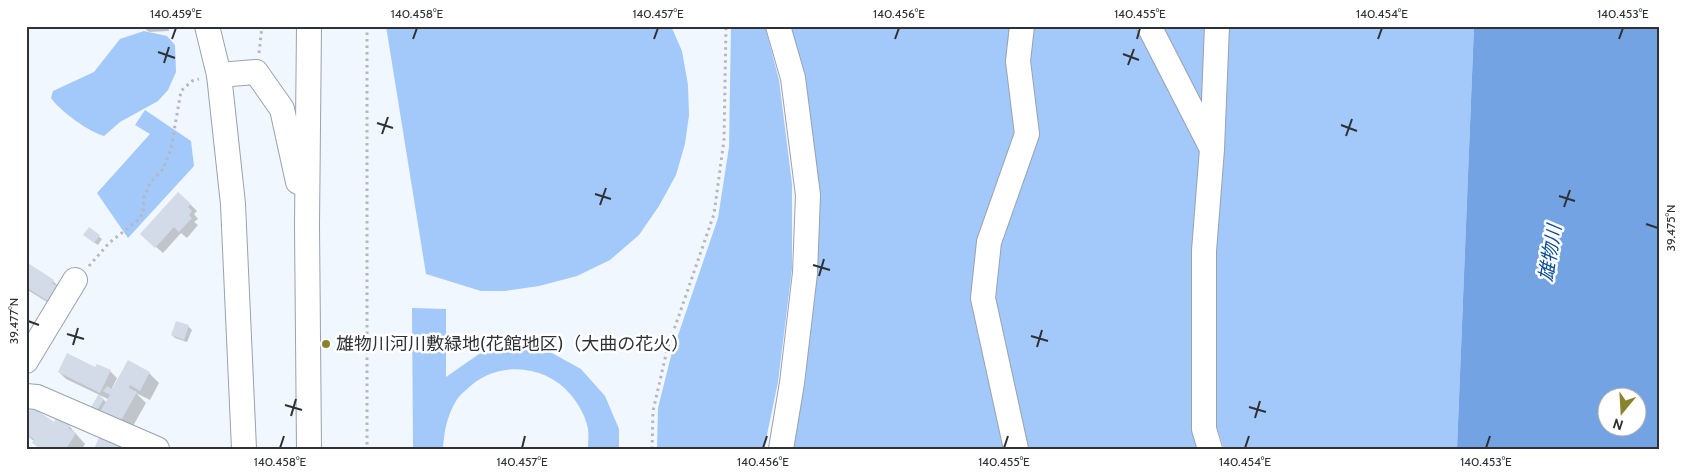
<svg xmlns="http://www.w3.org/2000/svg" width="1685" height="475" font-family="Cabin,'Noto Sans JP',sans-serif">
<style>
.green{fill:#a3c8fa}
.water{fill:#73a3e2;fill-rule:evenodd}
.shadow{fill:#0003}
.building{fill:#d2dbe7}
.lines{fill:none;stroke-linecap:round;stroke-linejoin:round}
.minor-casing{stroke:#9aa2ae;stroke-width:26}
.path{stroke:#b3b8be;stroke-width:3;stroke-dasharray:2.5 4;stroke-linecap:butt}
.minor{stroke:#fff;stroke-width:24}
.ticks{fill:none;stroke:#2e3136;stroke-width:2}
.poi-dot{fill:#89842c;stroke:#fff;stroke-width:2}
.labels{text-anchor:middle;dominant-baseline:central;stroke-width:5;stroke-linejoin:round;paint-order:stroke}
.poi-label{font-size:18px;fill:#2e3136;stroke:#fff;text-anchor:start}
.water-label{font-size:19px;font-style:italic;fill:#0b4d98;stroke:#fff}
.neatline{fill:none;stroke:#2e3136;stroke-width:2}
.ticks-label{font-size:12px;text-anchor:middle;fill:#2e3136}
</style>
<rect width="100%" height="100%" fill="#f1f7fe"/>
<g class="green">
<polygon points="386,26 671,26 682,51 688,85 689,115 685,144 676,175 659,206 639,235 610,260 577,276 539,286 505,291 481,291 426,274"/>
<polygon points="731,26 765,26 779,80 792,184 792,269 778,382 764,449 657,449 658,408 671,356 718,218 729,147"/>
<polygon points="772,26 1224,26 1210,244 1211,424 1219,449 772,449 785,386 799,199 788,83"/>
<polygon points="1228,26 1474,26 1457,449 1224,449 1216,425 1214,243"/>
<path d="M 144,31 L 167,36 L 175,45 L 176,72 L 168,90 L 158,101 L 120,122 L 104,136 C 89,132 60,111 51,98 L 53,91 L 94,72 L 120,39 Z"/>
<polygon points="145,110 191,141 194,166 128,238 97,193 150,134 135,125"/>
<path d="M 412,308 L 446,309 L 446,377 L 479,354 L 514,347 L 550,352 L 581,369 L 605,396 L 619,429 L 619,449 L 588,449 C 588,442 589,436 588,429 C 586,417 579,405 571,395 C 545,363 495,360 466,390 C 462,393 458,397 456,401 C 447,416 444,432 443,449 L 413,449 Z"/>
</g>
<path class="water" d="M 1474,26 L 1659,26 L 1659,449 L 1457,449 ZM 1608,398 L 1638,398 L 1638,428 L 1608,428 Z"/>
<g class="shadow">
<polygon points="136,26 168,26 169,31 149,32 143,27"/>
<polygon points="190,204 197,211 194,214 198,219 194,222 198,225 187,238 181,233 163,253 148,240"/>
<polygon points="89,229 102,239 98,245 88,238"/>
<polygon points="26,269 53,281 59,287 58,309 26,289"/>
<polygon points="177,322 189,327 192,330 187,342 175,338 172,335"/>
<polygon points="96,368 110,371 117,378 112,388 114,389 149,373 159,383 150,400 136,393 146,403 128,435 88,414 99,395 107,403 108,399 66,379 59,372"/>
<polygon points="26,418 69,426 85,444 82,449 40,449 34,443 34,441 26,435"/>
<polygon points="119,442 126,449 96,449"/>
</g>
<g class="building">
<polygon points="178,192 191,204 188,207 192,211 189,215 192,218 179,232 174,227 155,248 140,234"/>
<polygon points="89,227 100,235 94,243 83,235"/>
<polygon points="28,263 54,280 52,283 61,289 51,303 26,287 26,267"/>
<polygon points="176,321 189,325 184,340 171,335"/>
<polygon points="67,353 95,367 97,364 111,370 100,393 58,372"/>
<polygon points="128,360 150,372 140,391 130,385 129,388 137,392 118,426 98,415 110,395 103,391 107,386 112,389"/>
<polygon points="98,395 104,399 92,418 87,414"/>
<polygon points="32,407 54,422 57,417 70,425 68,428 76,433 66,449 41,449 32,443 34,439 26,434 26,416"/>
<polygon points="101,433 120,441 117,449 94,449"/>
</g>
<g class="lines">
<defs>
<g id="minor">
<polyline points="207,26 219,75 233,204 244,449"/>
<polyline points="778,26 793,78 808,195 805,273 792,383 781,449"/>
<polyline points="1149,26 1210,145"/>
<polyline points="219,75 256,72 282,109 298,182"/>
<polyline points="26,361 75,280"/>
<polyline points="26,396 37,397 157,449"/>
<polyline points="309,449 307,225 309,26"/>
<polyline points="1016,449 983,298 989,242 1027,134 1018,61 1022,26"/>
<polyline points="1210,449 1204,429 1204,251 1212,149 1217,26"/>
</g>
</defs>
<use href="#minor" class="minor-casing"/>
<g class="path">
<polyline points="367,26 367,449"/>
<polyline points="259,53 262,26"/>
<polyline points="89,266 109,243 138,220 143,213 144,197 150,183 163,169 171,149 181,91 192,81 199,79"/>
<polyline points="652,449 653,411 667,350 714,214 724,140 726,26"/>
</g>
<use href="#minor" class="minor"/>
</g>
<path class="ticks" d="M 172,39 L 176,28M 413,39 L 417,28M 654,39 L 658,28M 895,39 L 899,28M 1137,39 L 1140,28M 1378,39 L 1382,28M 1619,39 L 1623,28M 158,52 L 175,58M 1123,54 L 1139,60M 164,63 L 169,47M 1128,65 L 1134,49M 377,123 L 393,128M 1341,125 L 1357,131M 382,134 L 388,117M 1346,136 L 1352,119M 595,194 L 611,199M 1559,196 L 1575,201M 600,205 L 606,188M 1564,207 L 1570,190M 1646,224 L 1658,228M 813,265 L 830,270M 819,276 L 824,259M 28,321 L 39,325M 67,334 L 84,339M 1031,336 L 1048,341M 73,345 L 78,328M 1037,347 L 1042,330M 285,405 L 302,410M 1249,407 L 1266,412M 291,416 L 296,399M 1255,418 L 1260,401M 280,448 L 284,436M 522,448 L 525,436M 763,448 L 767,436M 1004,448 L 1008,436M 1245,448 L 1249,436M 1486,448 L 1490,436"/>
<circle class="poi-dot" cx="326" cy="344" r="5"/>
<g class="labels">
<g class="poi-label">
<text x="336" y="344">雄物川河川敷緑地(花館地区)（大曲の花火）</text>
</g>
<g class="water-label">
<text transform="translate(1550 253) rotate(-81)">雄物川</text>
</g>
</g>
<rect width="1685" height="475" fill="none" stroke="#ffffff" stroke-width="55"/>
<g transform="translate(1622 412) rotate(198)"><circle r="24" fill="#ffffff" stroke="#abadaf"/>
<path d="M0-4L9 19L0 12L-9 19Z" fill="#89842c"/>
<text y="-8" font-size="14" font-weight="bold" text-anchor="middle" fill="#2e3136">N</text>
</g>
<rect x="28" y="28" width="1630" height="420" class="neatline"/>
<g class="ticks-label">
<text x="176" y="18">140.459°E</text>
<text x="417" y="18">140.458°E</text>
<text x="658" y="18">140.457°E</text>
<text x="899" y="18">140.456°E</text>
<text x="1140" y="18">140.455°E</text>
<text x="1382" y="18">140.454°E</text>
<text x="1623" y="18">140.453°E</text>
<text transform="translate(1671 228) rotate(-90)" y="4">39.475°N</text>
<text transform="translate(14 321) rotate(-90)" y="4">39.477°N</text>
<text x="280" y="466">140.458°E</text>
<text x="522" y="466">140.457°E</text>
<text x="763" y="466">140.456°E</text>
<text x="1004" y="466">140.455°E</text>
<text x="1245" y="466">140.454°E</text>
<text x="1486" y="466">140.453°E</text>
</g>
</svg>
